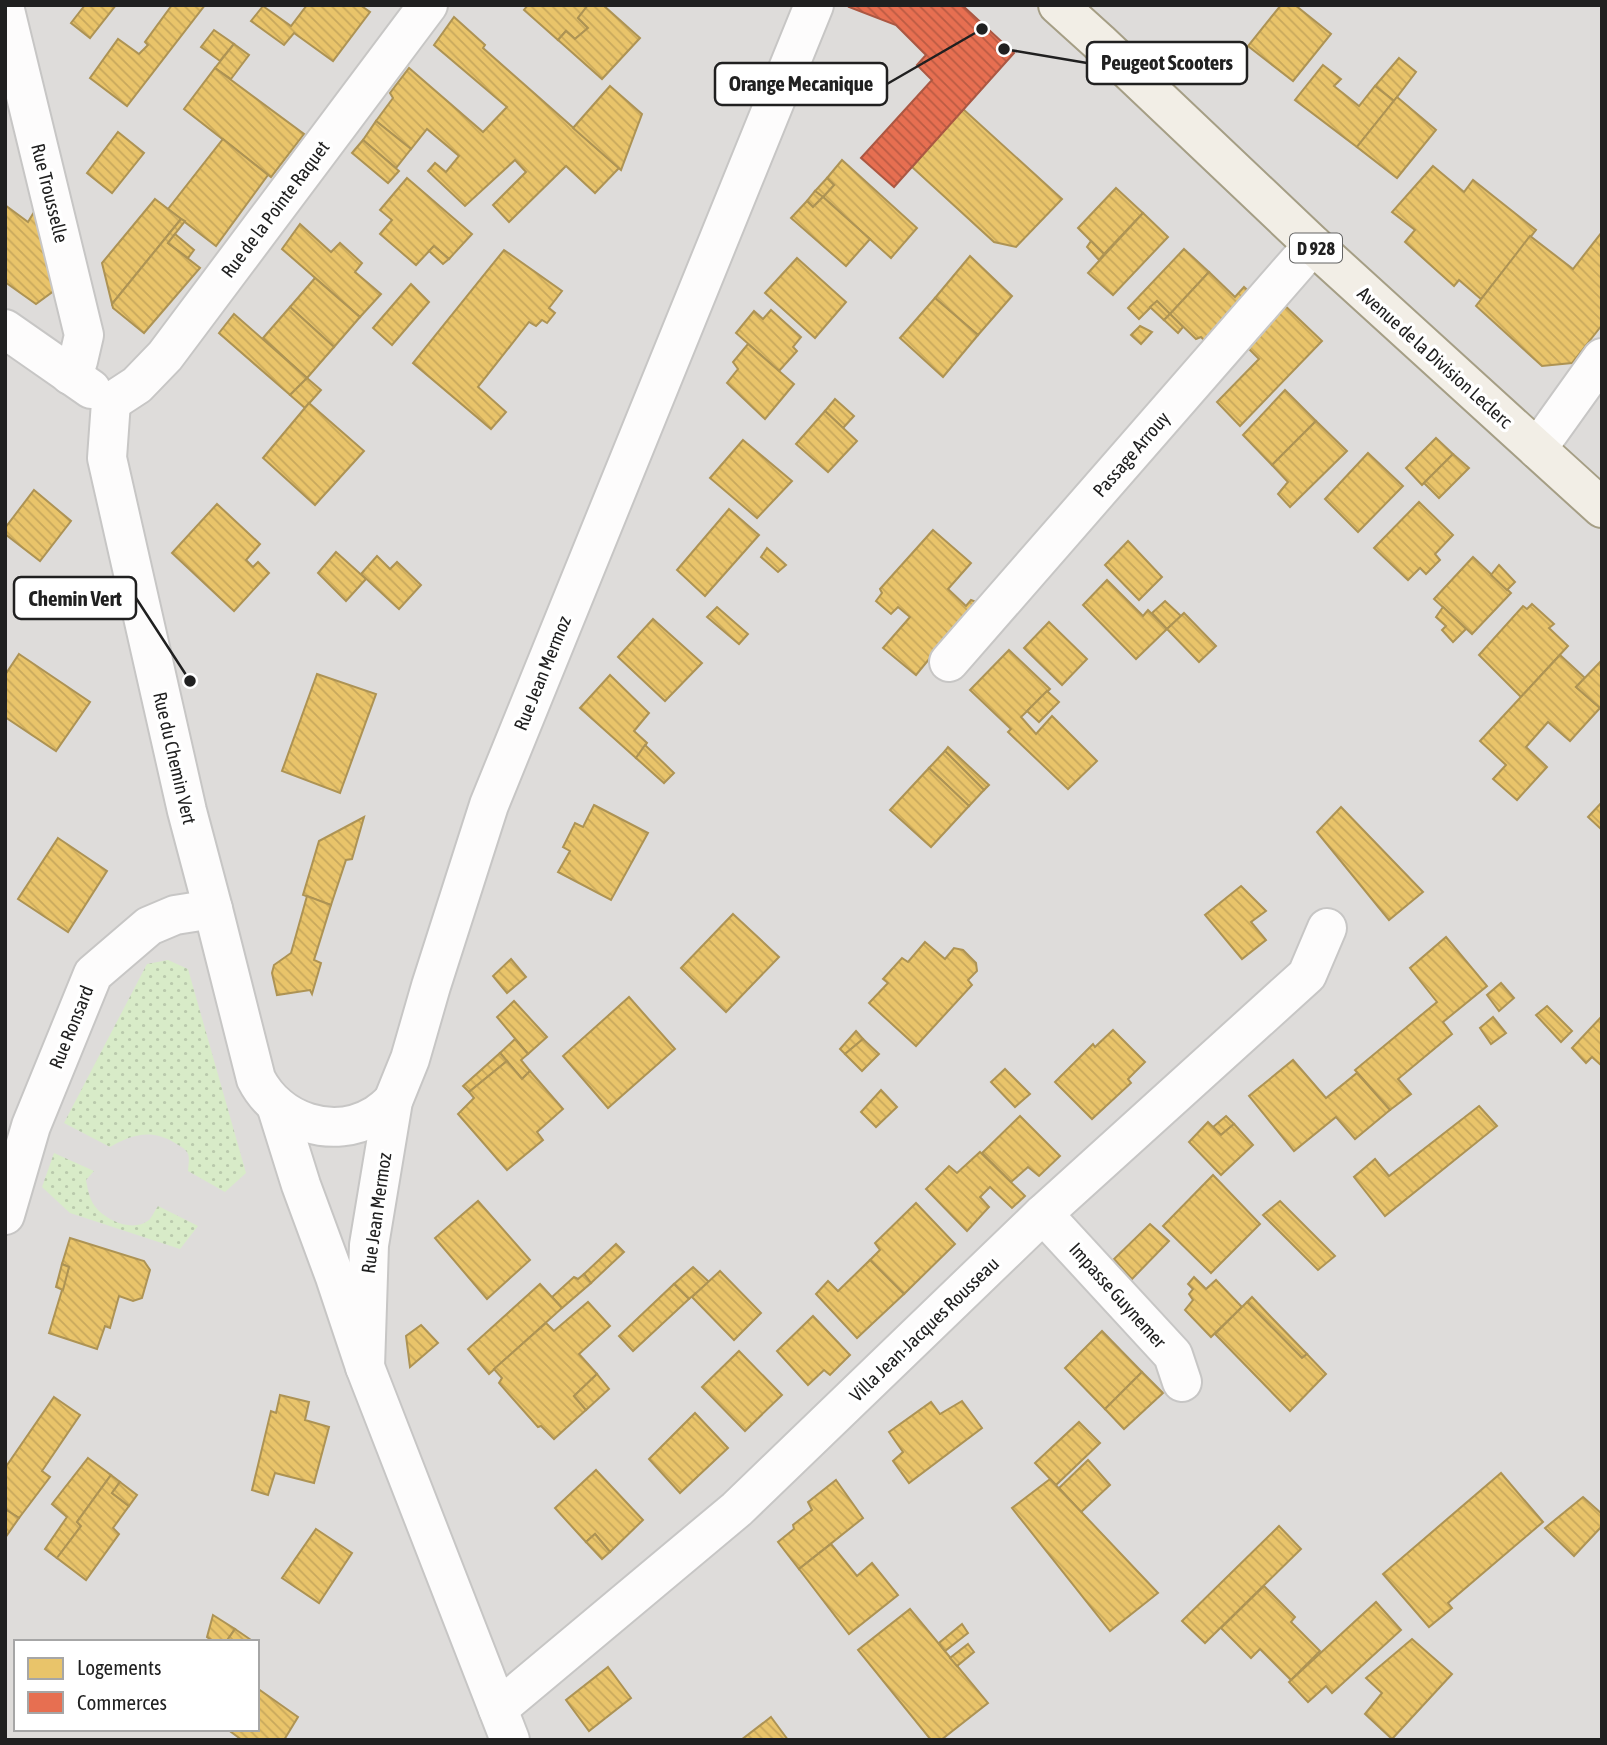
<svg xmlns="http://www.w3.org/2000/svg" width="1607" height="1745" font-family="'Asap Condensed',sans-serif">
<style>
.residential{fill:#dedcda;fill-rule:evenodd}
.grass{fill:url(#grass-dots)}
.homes{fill:url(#homes-back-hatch);stroke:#ad9354;stroke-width:2}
.shops{fill:url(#shops-back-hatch);stroke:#ab5742;stroke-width:2}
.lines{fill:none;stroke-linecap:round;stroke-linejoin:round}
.minor-casing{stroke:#c7c6c5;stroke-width:42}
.primary-casing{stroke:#a59e85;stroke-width:42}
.minor{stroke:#fdfcfc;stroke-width:38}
.primary{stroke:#f2eee6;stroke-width:38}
.labels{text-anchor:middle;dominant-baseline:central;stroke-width:7;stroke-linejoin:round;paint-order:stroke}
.shield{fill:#fff;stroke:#636363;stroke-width:2}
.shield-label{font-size:18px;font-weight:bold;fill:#202020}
.street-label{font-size:19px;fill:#202020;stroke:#fff}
.leader{fill:none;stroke:#202020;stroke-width:2.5}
.callout-dot{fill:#202020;stroke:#fff;stroke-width:2.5}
.callout{fill:#fff;stroke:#202020;stroke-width:2.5}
.callout-label{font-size:21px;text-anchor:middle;font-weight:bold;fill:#202020}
</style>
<defs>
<pattern id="grass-dots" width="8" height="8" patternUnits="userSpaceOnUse" patternTransform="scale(1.75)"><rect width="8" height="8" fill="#d8ebc8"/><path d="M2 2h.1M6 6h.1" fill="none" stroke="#b9c9ac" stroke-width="1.8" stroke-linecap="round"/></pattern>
<pattern id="homes-back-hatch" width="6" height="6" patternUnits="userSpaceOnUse" patternTransform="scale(1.75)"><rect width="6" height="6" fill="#e9c46a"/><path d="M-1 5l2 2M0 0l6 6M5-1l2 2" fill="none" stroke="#c8a85c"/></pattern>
<pattern id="shops-back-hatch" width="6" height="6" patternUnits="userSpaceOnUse" patternTransform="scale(1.75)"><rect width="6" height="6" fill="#e76f51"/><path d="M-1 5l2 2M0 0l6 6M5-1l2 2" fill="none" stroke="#bb5b43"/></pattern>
</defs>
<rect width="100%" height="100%" fill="#efede9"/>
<path class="residential" d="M 5,5 L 1602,5 L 1602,1740 L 5,1740 ZM 16,1642 L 257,1642 L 257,1729 L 16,1729 Z"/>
<g class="grass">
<path d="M 168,960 L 188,969 L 246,1173 L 225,1192 L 188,1171 C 188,1167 190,1159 188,1154 C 186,1149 180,1146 175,1143 C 151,1129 133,1134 110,1147 L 64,1123 L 147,964 Z"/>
<path d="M 54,1153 L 94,1171 L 86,1180 C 88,1191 90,1202 98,1210 C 110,1222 134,1232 149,1220 C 152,1217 155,1210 158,1206 L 198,1226 L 180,1249 L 70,1213 L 42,1187 Z"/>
</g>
<g class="homes">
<polygon points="85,5 116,5 90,38 71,23"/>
<polygon points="172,5 205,5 127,106 90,78 118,39 139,54 148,45 145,42"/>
<polygon points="307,5 360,5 370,12 333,61 294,33 284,45 251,21 263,6 291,26"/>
<polygon points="528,5 587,5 588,6 578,18 588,28 575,39 566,31 558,40 524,10"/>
<polygon points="588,5 603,5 640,38 602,79 558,40 566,31 575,39 588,28 578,18"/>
<polygon points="1281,5 1295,5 1331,34 1293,81 1248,46"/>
<polygon points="454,17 485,45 483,48 619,168 595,193 566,166 509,222 493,205 526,172 515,160 465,206 428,171 435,163 446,172 459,156 427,129 411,149 376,121 393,98 390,93 409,68 483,132 507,107 434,45"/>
<polygon points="214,30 234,44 220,61 201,47"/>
<polygon points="234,44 249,55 231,79 215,68"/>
<polygon points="1399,58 1416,72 1394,101 1375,86"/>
<polygon points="1323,65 1341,79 1334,86 1359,106 1375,86 1394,101 1357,147 1295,100"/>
<polygon points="215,68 304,134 271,177 184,109"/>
<polygon points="610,86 642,114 621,170 573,128"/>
<polygon points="1397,97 1436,130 1397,178 1357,147"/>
<polygon points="963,109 1062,199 1016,247 994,242 912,167"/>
<polygon points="376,121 411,149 396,168 363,140"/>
<polygon points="118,132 144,153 112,193 87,173"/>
<polygon points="223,139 268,175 216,246 168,209"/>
<polygon points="363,140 399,171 388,183 352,153"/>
<polygon points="842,160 917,228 891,258 823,197 834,185 827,178"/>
<polygon points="1433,166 1464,192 1473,180 1536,230 1481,299 1459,280 1454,286 1405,242 1415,230 1392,212"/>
<polygon points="407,178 472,234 449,259 434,246 416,265 380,234 392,220 380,210"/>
<polygon points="827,178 834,185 823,197 815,191"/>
<polygon points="1116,188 1143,213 1104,254 1078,228"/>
<polygon points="815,191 823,197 813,207 807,201"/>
<polygon points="823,197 870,239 846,266 791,218 807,201 813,207"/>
<polygon points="155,199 181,219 112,304 102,263"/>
<polygon points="5,205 28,222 34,212 55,290 36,304 5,282"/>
<polygon points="1143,213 1168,237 1113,295 1088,273"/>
<polygon points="181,219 185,221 168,243 200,268 144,333 113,308 112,304"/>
<polygon points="300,224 331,252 340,243 362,263 355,272 381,294 360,317 282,249"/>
<polygon points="1602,232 1602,325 1572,363 1542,366 1476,306 1530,236 1573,269"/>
<polygon points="175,234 194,250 188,258 168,243"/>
<polygon points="1091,241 1104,254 1099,260 1087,247"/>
<polygon points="434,246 449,259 443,264 429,251"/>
<polygon points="1184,249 1209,272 1170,314 1157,301 1139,319 1128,308"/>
<polygon points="504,250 562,291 549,308 555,313 547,323 542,320 536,326 529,322 478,387 506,412 491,429 413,363"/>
<polygon points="970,256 1012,296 978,335 935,298"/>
<polygon points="797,258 846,302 815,338 765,293"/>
<polygon points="1209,272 1235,297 1244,287 1254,296 1208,344 1201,337 1196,339 1170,314"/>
<polygon points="315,278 360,317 334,347 290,307"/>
<polygon points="411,284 429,302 392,345 373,328"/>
<polygon points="935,298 978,335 943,377 900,338"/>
<polygon points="1279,300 1322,341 1240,426 1217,402 1259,359 1240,340"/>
<polygon points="1157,301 1170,314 1164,320 1150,307"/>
<polygon points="290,307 334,347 307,378 263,338"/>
<polygon points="771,310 801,337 793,347 797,351 779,371 736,333 754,311 763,319"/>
<polygon points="234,314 307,378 290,395 219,333"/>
<polygon points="1170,314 1183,327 1178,333 1164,320"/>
<polygon points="1140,326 1152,332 1141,344 1131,335"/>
<polygon points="748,344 794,384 765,419 727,383 738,369 733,362"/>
<polygon points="307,378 321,390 305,408 290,395"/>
<polygon points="1285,390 1316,421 1272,465 1243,435"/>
<polygon points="835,399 854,416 843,428 825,411"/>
<polygon points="309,403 364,451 315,505 263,458"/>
<polygon points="825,411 857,441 828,472 796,444"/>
<polygon points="1316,421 1347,451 1290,507 1278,494 1288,482 1272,465"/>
<polygon points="1436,438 1453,454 1422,485 1406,468"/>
<polygon points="743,440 792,481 757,518 710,478"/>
<polygon points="1368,453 1403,486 1358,532 1325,499"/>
<polygon points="1453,454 1469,468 1439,498 1424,483"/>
<polygon points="34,490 71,521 40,561 5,534 5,528"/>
<polygon points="1419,502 1453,535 1435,554 1440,560 1426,574 1420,568 1408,580 1374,548"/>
<polygon points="217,504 260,544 246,560 253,567 258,562 269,573 234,611 172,553"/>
<polygon points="729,509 759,535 705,596 677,570"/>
<polygon points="933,530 971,563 948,589 966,606 971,600 976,602 916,675 883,648 910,617 898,607 891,614 876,601 882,593 880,589"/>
<polygon points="1128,541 1162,577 1139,600 1105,565"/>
<polygon points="767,548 786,565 778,572 761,557"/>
<polygon points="336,552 366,579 346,601 318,573"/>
<polygon points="377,556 390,569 397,562 421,585 399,609 361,574"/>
<polygon points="1473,557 1511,593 1472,634 1434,599"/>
<polygon points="1499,565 1515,582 1507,590 1491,575"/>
<polygon points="1107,580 1143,616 1148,610 1167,629 1136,659 1083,605"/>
<polygon points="1165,601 1181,616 1167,629 1152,613"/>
<polygon points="1532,604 1554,624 1549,628 1568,646 1521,697 1479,655 1523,606 1527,609"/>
<polygon points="717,607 748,634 739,644 707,617"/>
<polygon points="1443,607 1466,629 1453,642 1442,630 1446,626 1436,617"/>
<polygon points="1184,613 1216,646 1199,662 1167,629"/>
<polygon points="653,619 702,663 665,701 618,657"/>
<polygon points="1049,622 1087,659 1062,685 1024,648"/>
<polygon points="1009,650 1050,689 1021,717 1036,734 1052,716 1097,761 1068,789 1008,732 1011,729 970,690"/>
<polygon points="19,654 90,702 56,751 5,717 5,675"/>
<polygon points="1560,655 1585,678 1576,687 1600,708 1570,741 1548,722 1526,747 1547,767 1517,800 1493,779 1506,765 1480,741"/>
<polygon points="1602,660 1602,706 1600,708 1576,687"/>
<polygon points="317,674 376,694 340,793 282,771"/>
<polygon points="610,675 649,713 634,731 647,743 636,758 580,708"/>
<polygon points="1047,691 1059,702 1039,722 1027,711"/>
<polygon points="645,745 674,773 664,783 636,758"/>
<polygon points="948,747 989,785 984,790 945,751"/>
<polygon points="945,751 984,790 969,806 929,768"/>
<polygon points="929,768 969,806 931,847 890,810"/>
<polygon points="1602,802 1602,830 1588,817"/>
<polygon points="594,805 648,833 611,900 558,872 570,851 563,847 575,823 583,827"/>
<polygon points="1341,807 1423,892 1389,920 1317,832"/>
<polygon points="364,817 352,859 346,860 331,905 303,895 319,841"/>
<polygon points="58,838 107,871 68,932 18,899"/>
<polygon points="1241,886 1266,911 1251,922 1266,940 1242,959 1205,915"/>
<polygon points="307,896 331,905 314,960 321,963 312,994 310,990 277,995 272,973 274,965 291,953"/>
<polygon points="733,914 779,957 726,1012 681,968"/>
<polygon points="1446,937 1487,986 1443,1022 1452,1034 1398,1079 1411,1094 1390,1110 1355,1070 1437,1002 1410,968"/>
<polygon points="925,942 945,959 954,948 963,950 976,963 977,971 968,980 972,985 916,1046 869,1003 888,983 883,979 902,958 908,962"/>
<polygon points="511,959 526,977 507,993 493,976"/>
<polygon points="1501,983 1514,998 1499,1011 1487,995"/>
<polygon points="629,997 675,1049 608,1108 563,1056"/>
<polygon points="514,1001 547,1037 528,1054 497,1017"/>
<polygon points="1547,1006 1572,1031 1561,1042 1536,1015"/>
<polygon points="1602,1016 1602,1066 1592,1057 1586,1063 1572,1048"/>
<polygon points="1493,1017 1506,1033 1491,1044 1480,1028"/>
<polygon points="1113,1030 1145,1062 1128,1079 1131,1083 1092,1119 1055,1082 1093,1044 1095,1047"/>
<polygon points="856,1031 863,1039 845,1054 840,1049"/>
<polygon points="515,1039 528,1054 521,1060 530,1071 522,1079 500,1053"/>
<polygon points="863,1039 879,1054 862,1071 845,1054"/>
<polygon points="500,1053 507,1061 469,1092 463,1086"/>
<polygon points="1293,1060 1326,1098 1357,1073 1390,1110 1355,1139 1336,1117 1294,1151 1249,1096"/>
<polygon points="507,1061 522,1079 530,1071 563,1109 537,1132 543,1140 507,1170 458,1114 474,1098 469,1092"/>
<polygon points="1005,1069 1030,1094 1015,1107 991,1082"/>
<polygon points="881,1090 897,1107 876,1127 861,1112"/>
<polygon points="1479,1106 1497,1126 1385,1216 1354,1177 1375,1159 1389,1176"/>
<polygon points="1020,1116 1060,1156 1039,1176 1028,1167 1011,1182 982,1153"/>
<polygon points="1226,1116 1234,1124 1221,1135 1213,1127"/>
<polygon points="1208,1122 1221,1135 1234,1124 1253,1145 1221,1175 1189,1142"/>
<polygon points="980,1152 1025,1196 1012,1208 990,1187 980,1197 989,1207 967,1231 926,1189 949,1166 957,1173"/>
<polygon points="1213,1175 1260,1224 1211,1273 1163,1226"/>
<polygon points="478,1201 530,1260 487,1299 435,1238"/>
<polygon points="1280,1201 1335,1256 1318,1270 1263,1215"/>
<polygon points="916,1203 955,1244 904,1294 870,1260 880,1250 875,1243"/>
<polygon points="1150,1224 1169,1241 1132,1279 1114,1259"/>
<polygon points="70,1238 144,1261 150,1270 142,1298 133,1301 119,1296 110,1328 105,1326 97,1349 49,1333 69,1267 62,1264"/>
<polygon points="616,1244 624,1252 591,1283 584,1274"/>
<polygon points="870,1260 904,1294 857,1338 816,1294 828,1281 838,1291"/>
<polygon points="62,1264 69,1267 63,1290 56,1287"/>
<polygon points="693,1267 709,1282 689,1299 674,1284"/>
<polygon points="720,1271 761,1313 734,1340 692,1297"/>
<polygon points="584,1274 591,1283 562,1308 552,1297 574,1277 578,1279"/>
<polygon points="1194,1277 1206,1289 1216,1280 1242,1307 1211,1337 1185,1310 1193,1300 1189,1294 1193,1289 1188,1284"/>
<polygon points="540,1284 562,1308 489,1374 468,1349"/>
<polygon points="674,1284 689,1299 633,1351 619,1336"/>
<polygon points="1252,1297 1271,1317 1307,1354 1302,1358 1247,1302"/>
<polygon points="588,1302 610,1326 579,1354 597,1374 574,1396 586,1410 554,1439 541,1426 538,1427 499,1383 502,1378 494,1369 546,1323 554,1331"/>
<polygon points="1247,1302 1302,1358 1307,1354 1326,1374 1290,1411 1215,1334"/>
<polygon points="813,1316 850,1355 830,1375 824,1370 808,1385 777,1351"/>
<polygon points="421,1325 438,1343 410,1367 406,1336"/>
<polygon points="1102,1331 1142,1372 1105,1409 1065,1368"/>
<polygon points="739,1351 782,1395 745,1431 702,1387"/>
<polygon points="1142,1372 1163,1393 1124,1429 1105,1409"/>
<polygon points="597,1374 609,1389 586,1410 574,1396"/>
<polygon points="280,1395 309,1402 305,1420 329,1427 314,1483 275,1473 268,1495 252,1490 271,1411 276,1413"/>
<polygon points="54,1397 80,1415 42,1471 50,1477 19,1518 5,1509 5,1468"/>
<polygon points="962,1401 982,1428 909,1483 893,1461 903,1452 889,1432 931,1402 940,1414"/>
<polygon points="695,1413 728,1448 680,1493 649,1459"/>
<polygon points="1079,1422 1100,1443 1056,1485 1035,1463"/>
<polygon points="88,1458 111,1475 77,1522 81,1526 57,1558 45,1549 67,1517 52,1504"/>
<polygon points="1088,1460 1110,1485 1081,1512 1059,1488"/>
<polygon points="596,1470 643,1520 610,1552 595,1534 586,1542 555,1508"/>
<polygon points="1501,1473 1543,1522 1448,1603 1452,1608 1429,1627 1383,1574"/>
<polygon points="111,1475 120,1482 112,1493 129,1506 113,1528 119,1534 86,1580 57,1558 81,1526 77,1522"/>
<polygon points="1050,1479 1158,1593 1110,1631 1012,1508"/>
<polygon points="836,1480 863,1518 799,1569 778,1542 794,1529 793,1525 812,1510 808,1502"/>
<polygon points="120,1482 137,1495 129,1506 112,1493"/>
<polygon points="1583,1497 1602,1514 1602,1526 1574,1556 1545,1528"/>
<polygon points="5,1509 19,1518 5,1538"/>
<polygon points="1279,1526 1301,1549 1205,1643 1182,1621"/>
<polygon points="316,1529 352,1553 319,1603 282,1578"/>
<polygon points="595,1534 610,1552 602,1559 586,1542"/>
<polygon points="831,1544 857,1576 872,1563 898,1595 849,1634 799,1569"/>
<polygon points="1264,1586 1295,1617 1291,1622 1320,1651 1291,1680 1260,1649 1251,1658 1221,1628"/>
<polygon points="1376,1602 1401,1630 1332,1693 1326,1686 1308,1702 1289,1682"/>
<polygon points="910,1609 988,1703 941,1740 931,1740 858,1650"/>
<polygon points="213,1615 235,1629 226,1642 214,1642 207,1637"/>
<polygon points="962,1624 968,1633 945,1651 939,1643"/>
<polygon points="235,1629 254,1642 226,1642"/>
<polygon points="1412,1639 1452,1674 1392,1739 1365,1714 1382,1693 1366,1678"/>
<polygon points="968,1644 974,1652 957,1666 950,1658"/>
<polygon points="608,1667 631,1698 589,1731 566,1700"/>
<polygon points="257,1688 298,1717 284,1740 242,1740 227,1729 257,1729"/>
<polygon points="771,1717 788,1740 741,1740"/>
</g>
<polygon class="shops" points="850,5 962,5 1014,53 894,187 861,158 932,80 917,65 926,55 896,25 849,7"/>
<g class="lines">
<defs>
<g id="minor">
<polyline points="5,10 84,335 78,361 70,375"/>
<polyline points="5,329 91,389"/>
<path d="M 111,402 L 107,458 L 187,811 L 213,909 L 256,1079 C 278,1122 333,1141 376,1115 C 382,1111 388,1106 393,1101"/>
<polyline points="111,402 137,385 165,356 428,5"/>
<polyline points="1537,449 1602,358"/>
<polyline points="949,662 1313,245"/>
<polyline points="276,1105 301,1185 335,1277 365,1367 510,1740"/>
<polyline points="1043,1214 1173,1355 1182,1382"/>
<polyline points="5,1215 31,1126 93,974 149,926 175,915 213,909"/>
<polyline points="365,1367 369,1245 393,1101 410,1059 431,986 489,805 814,5"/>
<polyline points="498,1709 737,1509 1043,1214 1307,975 1327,928"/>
</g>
<polyline id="primary" points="1058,5 1099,42 1313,245 1602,508"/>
</defs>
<use href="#minor" class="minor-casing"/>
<use href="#primary" class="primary-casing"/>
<use href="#minor" class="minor"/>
<use href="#primary" class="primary"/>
</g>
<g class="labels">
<rect class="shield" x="1290" y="233.5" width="52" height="29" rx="5"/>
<g class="shield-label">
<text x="1316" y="248">D 928</text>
</g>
<g class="street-label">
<text transform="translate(50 193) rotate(76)">Rue Trousselle</text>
<text transform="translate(275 209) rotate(-53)">Rue de la Pointe Raquet</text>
<text transform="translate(1435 357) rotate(42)">Avenue de la Division Leclerc</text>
<text transform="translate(1131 454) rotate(-49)">Passage Arrouy</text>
<text transform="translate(542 673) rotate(-68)">Rue Jean Mermoz</text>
<text transform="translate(175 758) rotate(77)">Rue du Chemin Vert</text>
<text transform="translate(71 1027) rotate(-68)">Rue Ronsard</text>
<text transform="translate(376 1213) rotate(-82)">Rue Jean Mermoz</text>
<text transform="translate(1118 1295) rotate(48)">Impasse Guynemer</text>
<text transform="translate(924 1329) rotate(-44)">Villa Jean-Jacques Rousseau</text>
</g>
</g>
<path class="leader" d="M1004 49L1087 63M982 29L887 84M190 681L136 598"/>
<g class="callout-dot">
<circle cx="1004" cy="49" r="7"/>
<circle cx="982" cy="29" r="7"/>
<circle cx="190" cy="681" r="7"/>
</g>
<g class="callout">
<rect x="1087" y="42" width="160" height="42" rx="7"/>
<rect x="715" y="63" width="172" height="42" rx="7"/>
<rect x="14" y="577" width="122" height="42" rx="7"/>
</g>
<g class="callout-label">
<text x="1167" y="70">Peugeot Scooters</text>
<text x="801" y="91">Orange Mecanique</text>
<text x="75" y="606">Chemin Vert</text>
</g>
<rect width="1607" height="1745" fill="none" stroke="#202020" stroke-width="14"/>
<rect x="14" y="1640" width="245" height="91" fill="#ffffff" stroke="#a6a6a6" stroke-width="2"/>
<rect x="28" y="1658" width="35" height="21" fill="#e9c46a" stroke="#a6a6a6" stroke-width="2"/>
<text x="77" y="1675" font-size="21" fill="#202020">Logements</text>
<rect x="28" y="1692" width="35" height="21" fill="#e76f51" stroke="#a6a6a6" stroke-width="2"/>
<text x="77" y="1710" font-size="21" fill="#202020">Commerces</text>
</svg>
